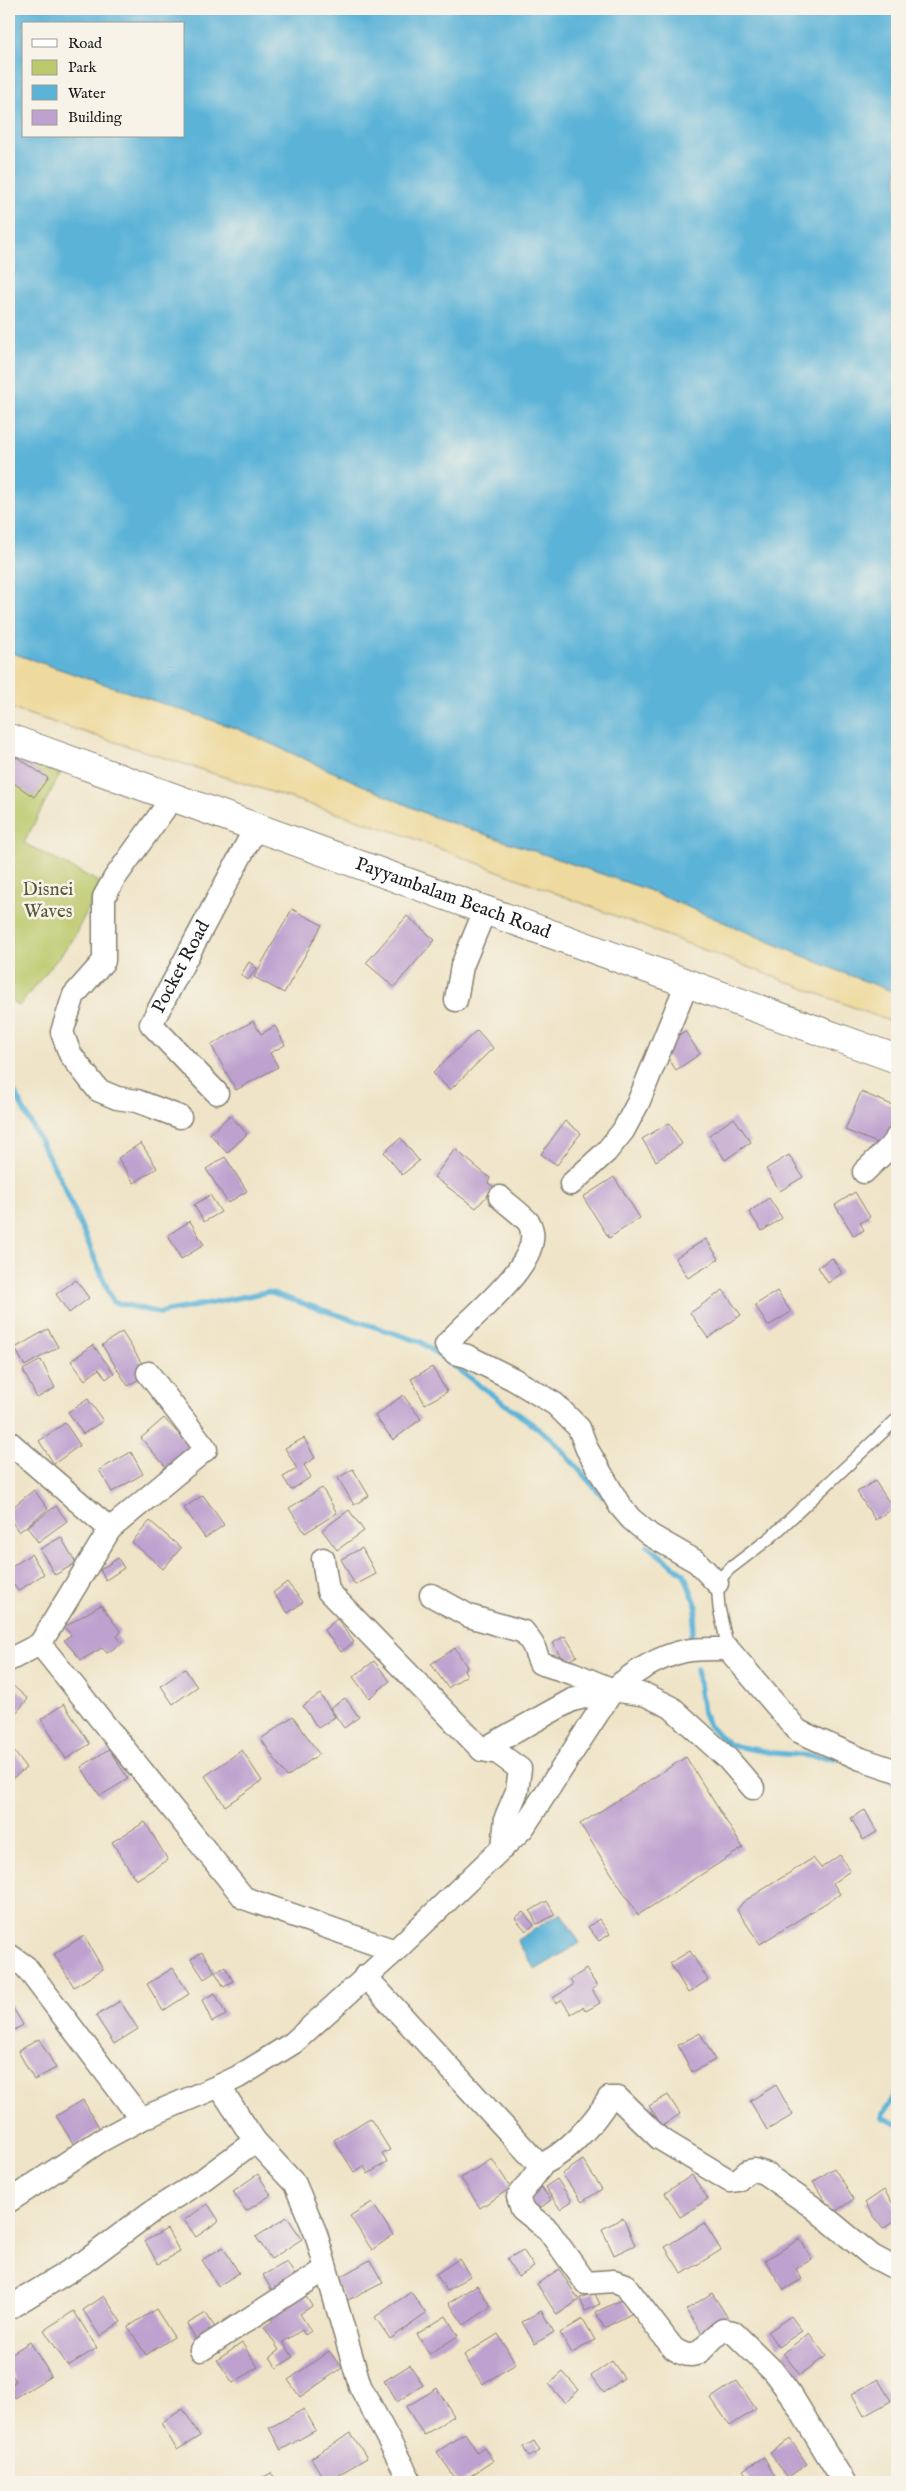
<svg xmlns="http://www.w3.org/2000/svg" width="906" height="2491" font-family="'IM FELL English',serif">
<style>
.green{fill:#bbc96c;stroke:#6c7244}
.sand{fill:#eeda9e;stroke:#857b5d}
.water{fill:#5bb3d8;stroke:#3c687a;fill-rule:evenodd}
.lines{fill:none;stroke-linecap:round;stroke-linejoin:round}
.stream{stroke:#5bb3d8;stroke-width:5.5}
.building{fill:#bea1cf}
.lane-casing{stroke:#868072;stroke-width:14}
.street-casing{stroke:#868072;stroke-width:25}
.secondary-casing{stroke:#868072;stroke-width:30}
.lane{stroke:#fff;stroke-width:11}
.street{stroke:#fff;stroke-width:22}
.secondary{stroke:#fff;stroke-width:28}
.labels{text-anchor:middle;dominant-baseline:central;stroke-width:5;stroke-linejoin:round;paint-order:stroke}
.park-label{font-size:19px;fill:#545938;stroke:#f7f3e8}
.street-label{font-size:19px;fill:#1c1c1c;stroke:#f7f3e8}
</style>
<rect width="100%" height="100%" fill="#f7f3e8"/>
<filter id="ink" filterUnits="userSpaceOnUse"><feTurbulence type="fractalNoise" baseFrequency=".02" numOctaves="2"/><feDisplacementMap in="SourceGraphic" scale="10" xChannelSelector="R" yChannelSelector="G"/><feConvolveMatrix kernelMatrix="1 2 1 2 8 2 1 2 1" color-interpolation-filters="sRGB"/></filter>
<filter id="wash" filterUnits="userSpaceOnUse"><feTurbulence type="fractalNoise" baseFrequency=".0096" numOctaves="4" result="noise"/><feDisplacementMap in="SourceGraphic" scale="20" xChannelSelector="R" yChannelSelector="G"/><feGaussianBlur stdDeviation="1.12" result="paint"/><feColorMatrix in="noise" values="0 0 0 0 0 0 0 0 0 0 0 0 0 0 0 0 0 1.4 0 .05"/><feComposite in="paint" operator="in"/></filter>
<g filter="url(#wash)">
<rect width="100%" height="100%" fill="#efe4c7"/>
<polygon class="green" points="9,757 60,774 24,843 101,883 72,941 18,1007 9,998"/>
<polygon class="sand" points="9,652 238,729 431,816 643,888 841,972 897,993 897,1024 399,833 9,708"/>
<g class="water">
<path d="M 9,9 L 897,9 L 897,993 L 841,972 L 643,888 L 431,816 L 238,729 L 9,652 ZM 24,24 L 184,24 L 184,136 L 24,136 Z"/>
<polygon points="561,1913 580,1943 535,1970 517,1940"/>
</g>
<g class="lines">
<g class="stream">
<polyline points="9,1082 63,1184 113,1302 159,1313 268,1292 421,1342 551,1438 603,1497"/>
<polyline points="648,1546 684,1574 697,1607 691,1636"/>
<polyline points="697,1669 703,1713 709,1726 729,1745 774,1753 836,1758"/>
<polyline points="887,1777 897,1786"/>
<polyline points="897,2091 882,2117 897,2124"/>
</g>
</g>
<g id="blocks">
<g class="building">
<polygon points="17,757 48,778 34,797 9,780 9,768"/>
<polygon points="292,909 322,925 284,993 254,977"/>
<polygon points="407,916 435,940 394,987 366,963"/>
<polygon points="249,962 257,968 248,980 241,975"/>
<polygon points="253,1021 261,1034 275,1026 285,1045 270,1053 278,1067 236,1090 211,1045"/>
<polygon points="477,1030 493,1048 450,1090 433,1073"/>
<polygon points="685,1031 700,1054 676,1070 661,1047"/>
<polygon points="861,1092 897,1107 897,1127 882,1145 845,1130"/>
<polygon points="230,1115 247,1134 227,1153 210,1134"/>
<polygon points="734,1118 751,1142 725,1160 709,1135"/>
<polygon points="565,1121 581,1133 557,1165 541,1154"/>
<polygon points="669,1123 682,1144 656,1161 642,1139"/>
<polygon points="401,1138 419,1161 402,1175 384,1152"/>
<polygon points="141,1143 157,1168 134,1183 118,1158"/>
<polygon points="455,1149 490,1178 488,1183 495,1187 476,1208 434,1177"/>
<polygon points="789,1155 803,1177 780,1191 766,1169"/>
<polygon points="225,1157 247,1191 228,1203 206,1169"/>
<polygon points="614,1177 640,1218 609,1238 583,1197"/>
<polygon points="855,1192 870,1217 860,1223 864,1230 854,1236 835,1205"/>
<polygon points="210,1195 221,1212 204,1222 194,1205"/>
<polygon points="769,1198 782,1218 762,1231 749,1212"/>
<polygon points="190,1221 204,1245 181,1259 168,1235"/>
<polygon points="706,1239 719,1259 688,1278 675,1258"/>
<polygon points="832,1258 842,1273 828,1283 818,1267"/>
<polygon points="76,1280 89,1298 69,1313 56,1294"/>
<polygon points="723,1290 741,1315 708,1338 690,1313"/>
<polygon points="777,1291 791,1312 768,1326 755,1305"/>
<polygon points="48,1329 58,1347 25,1366 15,1348"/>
<polygon points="122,1332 148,1373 128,1386 102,1345"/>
<polygon points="93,1345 114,1373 106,1379 99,1369 85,1380 71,1361"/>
<polygon points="41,1360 55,1388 37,1398 23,1370"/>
<polygon points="432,1367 447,1392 425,1404 411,1379"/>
<polygon points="403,1395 421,1419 393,1440 375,1416"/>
<polygon points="88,1399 103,1421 83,1434 68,1412"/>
<polygon points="164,1418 194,1451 170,1472 141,1438"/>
<polygon points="65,1423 80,1445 54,1464 39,1441"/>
<polygon points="304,1438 315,1458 304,1465 311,1477 291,1490 283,1477 297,1469 285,1448"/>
<polygon points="131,1452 143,1474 112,1492 99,1470"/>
<polygon points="353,1469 369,1496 354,1505 338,1478"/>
<polygon points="875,1481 893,1508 875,1520 857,1492"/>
<polygon points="322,1488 337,1513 305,1533 289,1508"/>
<polygon points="34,1490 48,1509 19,1532 9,1518 9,1510"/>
<polygon points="203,1495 224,1525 205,1538 184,1508"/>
<polygon points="56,1506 67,1521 38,1542 27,1527"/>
<polygon points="349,1510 364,1531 337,1550 322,1530"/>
<polygon points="150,1521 181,1548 163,1569 132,1542"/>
<polygon points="61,1537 76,1563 55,1575 40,1549"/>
<polygon points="362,1548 376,1574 355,1585 341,1559"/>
<polygon points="31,1554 44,1574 18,1591 9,1578 9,1569"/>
<polygon points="118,1558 124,1568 106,1580 100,1570"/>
<polygon points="287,1582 303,1602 288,1613 273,1593"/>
<polygon points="101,1605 121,1632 117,1636 122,1643 107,1653 102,1648 81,1660 64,1640 71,1635 64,1627"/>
<polygon points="337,1619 354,1642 341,1652 324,1630"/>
<polygon points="565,1636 577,1656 564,1663 553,1643"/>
<polygon points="455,1648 467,1667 464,1670 467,1675 448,1688 431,1664"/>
<polygon points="374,1661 390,1681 369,1698 353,1677"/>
<polygon points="185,1669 197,1687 173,1704 161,1686"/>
<polygon points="12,1685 28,1699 16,1713 9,1707 9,1689"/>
<polygon points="320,1694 335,1717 318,1728 303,1706"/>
<polygon points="345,1698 359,1717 344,1728 330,1708"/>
<polygon points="64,1704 90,1744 66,1759 41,1719"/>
<polygon points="293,1716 319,1754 287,1777 261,1739"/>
<polygon points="9,1744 26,1768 9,1781"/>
<polygon points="109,1749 128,1779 100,1796 81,1767"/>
<polygon points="242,1750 262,1781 225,1806 205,1776"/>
<polygon points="686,1757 743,1848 638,1915 580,1824"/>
<polygon points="865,1810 877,1832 863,1840 851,1818"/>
<polygon points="145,1822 168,1860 136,1880 112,1842"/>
<polygon points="840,1855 850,1871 833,1883 840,1894 760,1944 737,1910 743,1902 813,1858 821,1868"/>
<polygon points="547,1901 555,1915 537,1924 530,1911"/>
<polygon points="523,1912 534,1925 526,1931 515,1918"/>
<polygon points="599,1919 610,1934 599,1941 588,1927"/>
<polygon points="84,1936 103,1969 74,1987 54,1954"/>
<polygon points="690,1951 708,1980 688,1993 670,1963"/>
<polygon points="202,1952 215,1972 204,1979 191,1959"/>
<polygon points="225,1967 233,1981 224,1987 215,1972"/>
<polygon points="173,1968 189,1994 163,2011 147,1984"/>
<polygon points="586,1969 597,1986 592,1989 600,2003 586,2011 583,2007 571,2014 562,2000 556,2004 553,1998 573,1985 570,1980"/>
<polygon points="215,1993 226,2015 212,2022 202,2000"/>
<polygon points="9,2001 23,2025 9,2033"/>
<polygon points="120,2001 138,2029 114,2044 96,2016"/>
<polygon points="700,2033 715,2060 692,2072 678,2045"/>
<polygon points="39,2039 56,2068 34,2080 18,2051"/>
<polygon points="776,2085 793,2115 767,2130 750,2101"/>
<polygon points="668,2095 680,2114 662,2126 649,2106"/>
<polygon points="83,2100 100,2129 74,2145 56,2116"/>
<polygon points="370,2118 390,2150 382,2154 387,2162 368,2174 364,2166 354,2172 334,2140"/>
<polygon points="492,2159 511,2188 480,2208 461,2178"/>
<polygon points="583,2160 602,2189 582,2202 562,2174"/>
<polygon points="834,2168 854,2199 833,2213 813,2182"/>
<polygon points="258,2174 271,2195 246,2211 233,2191"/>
<polygon points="692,2175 708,2199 680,2217 665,2193"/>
<polygon points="557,2179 572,2201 560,2209 545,2187"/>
<polygon points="538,2183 551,2200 533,2213 521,2196"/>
<polygon points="884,2190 897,2210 897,2219 883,2229 865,2203"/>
<polygon points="372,2202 393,2235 372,2250 350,2216"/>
<polygon points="208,2204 219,2221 196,2237 184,2220"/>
<polygon points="287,2217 302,2239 271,2259 256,2237"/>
<polygon points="623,2218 635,2245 614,2255 602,2229"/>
<polygon points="704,2223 721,2250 682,2274 665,2247"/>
<polygon points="167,2229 180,2252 158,2264 145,2241"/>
<polygon points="800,2239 812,2259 796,2269 802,2279 784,2290 765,2260"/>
<polygon points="223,2247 239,2273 218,2286 202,2260"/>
<polygon points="523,2250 534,2267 518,2277 507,2259"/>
<polygon points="459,2259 470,2276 447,2291 436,2274"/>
<polygon points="370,2260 383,2283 346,2301 334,2280"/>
<polygon points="287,2262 299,2282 275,2296 263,2275"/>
<polygon points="559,2269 579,2300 557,2315 537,2284"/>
<polygon points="477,2285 491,2307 464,2325 449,2303"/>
<polygon points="303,2292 312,2306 300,2314 311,2331 305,2335 302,2330 283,2342 293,2357 277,2368 270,2357 279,2350 264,2327 273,2321 269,2315"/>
<polygon points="411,2292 426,2314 390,2339 375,2317"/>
<polygon points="594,2292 600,2304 585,2311 580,2298"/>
<polygon points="712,2293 728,2318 703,2335 686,2310"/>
<polygon points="104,2296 121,2322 100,2336 83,2310"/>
<polygon points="623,2299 631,2314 604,2328 596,2312"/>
<polygon points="156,2309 174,2337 146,2355 128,2327"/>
<polygon points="74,2311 97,2348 68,2366 44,2330"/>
<polygon points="541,2311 554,2332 535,2344 522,2322"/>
<polygon points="206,2313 218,2333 199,2344 187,2324"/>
<polygon points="446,2316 458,2336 429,2354 417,2334"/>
<polygon points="791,2316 802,2331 778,2347 768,2332"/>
<polygon points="583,2319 595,2340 572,2353 560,2333"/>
<polygon points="809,2333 826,2356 800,2375 783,2353"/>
<polygon points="498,2334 516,2364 482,2384 464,2355"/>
<polygon points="30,2342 51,2376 15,2398 9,2388 9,2386 16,2381 9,2370 9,2355"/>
<polygon points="242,2343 258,2367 233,2383 217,2360"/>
<polygon points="329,2351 342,2368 300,2397 288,2380"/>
<polygon points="612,2361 624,2378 604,2393 591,2376"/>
<polygon points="410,2365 423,2385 397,2402 384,2381"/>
<polygon points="563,2372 579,2390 565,2403 549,2384"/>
<polygon points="878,2379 891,2401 864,2416 852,2394"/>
<polygon points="737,2381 756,2409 730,2426 711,2398"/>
<polygon points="437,2388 454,2416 424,2435 406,2407"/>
<polygon points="183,2409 200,2436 177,2450 161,2423"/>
<polygon points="304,2409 316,2430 281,2450 269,2428"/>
<polygon points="351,2433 367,2458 326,2482 311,2458"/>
<polygon points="465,2433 477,2452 484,2447 493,2461 461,2482 458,2482 437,2452"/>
<polygon points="790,2439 807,2464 787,2478 770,2453"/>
<polygon points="534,2441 540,2451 529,2457 523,2447"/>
<polygon points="764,2457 778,2482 751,2482 743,2470"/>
<polygon points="271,2473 277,2482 255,2482"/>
</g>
</g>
</g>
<g filter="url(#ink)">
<use href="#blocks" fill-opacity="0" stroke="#868072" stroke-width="1"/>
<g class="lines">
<defs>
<polyline id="lane" points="728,1649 719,1608 717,1583 728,1570 771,1537 897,1419"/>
<g id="street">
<polyline points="173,797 114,879 104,897 104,961 74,995 62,1032 70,1054 98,1090 117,1098 137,1101 180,1117"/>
<polyline points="456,1000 462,966 485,910"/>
<path id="s1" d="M 217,1093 L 151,1024 L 256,827"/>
<polyline points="864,1172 894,1143 897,1137"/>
<polyline points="571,1184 606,1152 623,1131 638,1103 687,983"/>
<path d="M 500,1197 C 507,1204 524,1216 529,1223 C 550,1260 465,1320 446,1345 L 455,1353 L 467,1356 L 513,1379 L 555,1404 L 579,1428 L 587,1449 L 620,1506 L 631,1519 L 650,1535 L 697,1562 L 717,1583"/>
<path d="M 9,1442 L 110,1529 L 40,1644 L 244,1898 L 395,1951 L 523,1828 L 613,1690 C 634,1672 657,1657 685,1651 C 698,1648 714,1649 728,1649 L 798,1731 L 861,1759 L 897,1771"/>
<polyline points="110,1529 206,1449 148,1373"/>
<polyline points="323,1559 328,1591 482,1750 572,1700 613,1690"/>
<polyline points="431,1595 469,1616 524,1632 533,1645 540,1663 572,1673 613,1690 646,1695 671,1707 727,1758 753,1788"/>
<polyline points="9,1660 40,1644"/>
<polyline points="482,1750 498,1753 520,1769 517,1791 506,1817 503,1848"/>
<polyline points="9,1955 26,1967 141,2119"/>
<path d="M 365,1976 L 541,2167 L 518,2197 L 522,2209 L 548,2230 L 586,2283 L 614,2281 L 625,2285 L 673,2348 C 700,2367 703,2343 723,2330 L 733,2332 L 773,2371 L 791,2395 L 844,2482"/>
<polyline points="255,2141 219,2086 238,2077 293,2043 395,1951"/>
<path d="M 539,2165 C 564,2157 596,2121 609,2098 L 618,2098 L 659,2138 L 730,2181 L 738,2180 L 748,2171 L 754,2170 L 764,2173 L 814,2208 L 872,2256 L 891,2266 L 897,2264"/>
<polyline points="9,2201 100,2141 141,2119 219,2086"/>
<polyline points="9,2308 84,2262 151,2212 201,2181 255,2141 295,2184 316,2234 360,2386 411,2482"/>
<polyline points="201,2350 326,2269"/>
</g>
<g id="secondary">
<path id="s2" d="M 9,738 L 897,1059"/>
</g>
</defs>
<use href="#lane" class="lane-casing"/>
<use href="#street" class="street-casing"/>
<use href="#secondary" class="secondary-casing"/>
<use href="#lane" class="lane"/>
<use href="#street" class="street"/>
<use href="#secondary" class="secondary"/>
</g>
</g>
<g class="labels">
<g class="park-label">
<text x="48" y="890">Disnei<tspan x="48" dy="22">Waves</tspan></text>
</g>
<g class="street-label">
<text stroke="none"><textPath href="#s2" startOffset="472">Payyambalam Beach Road</textPath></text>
<text stroke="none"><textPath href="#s1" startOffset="160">Pocket Road</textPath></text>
</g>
</g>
<rect width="906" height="2491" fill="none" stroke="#f7f3e8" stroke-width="30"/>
<rect x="22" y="22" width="162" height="115" fill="#f7f3e8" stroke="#9f9d96"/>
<rect x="32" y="39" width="25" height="8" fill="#ffffff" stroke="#9f9d96"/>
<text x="68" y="48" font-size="15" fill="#1c1c1c">Road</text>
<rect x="32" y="60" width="25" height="15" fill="#bbc96c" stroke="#9f9d96"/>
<text x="68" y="72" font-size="15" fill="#1c1c1c">Park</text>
<rect x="32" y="85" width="25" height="15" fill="#5bb3d8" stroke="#9f9d96"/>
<text x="68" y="98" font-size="15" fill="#1c1c1c">Water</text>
<rect x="32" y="110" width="25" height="15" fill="#bea1cf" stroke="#9f9d96"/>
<text x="68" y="122" font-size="15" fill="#1c1c1c">Building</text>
</svg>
